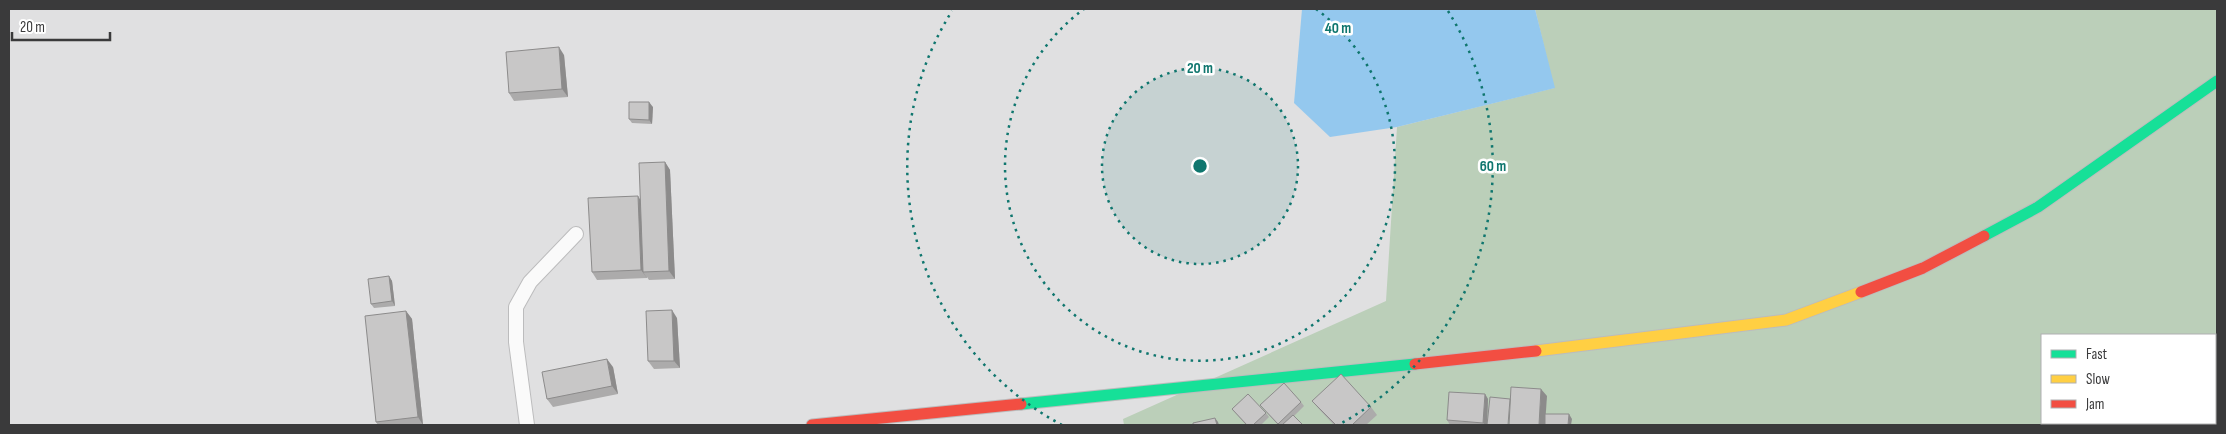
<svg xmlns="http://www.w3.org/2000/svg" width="2226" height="434" font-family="'Sofia Sans Condensed',sans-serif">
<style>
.green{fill:#bbcfb9;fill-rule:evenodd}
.water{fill:#94c8ee}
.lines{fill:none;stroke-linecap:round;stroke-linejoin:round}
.lane-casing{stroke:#bcbcbd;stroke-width:16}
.fast-casing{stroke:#bcbcbd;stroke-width:13}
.slow-casing{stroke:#bcbcbd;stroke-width:13}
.jam-casing{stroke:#bcbcbd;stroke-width:13}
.lane{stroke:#fafafa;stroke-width:14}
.fast{stroke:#16e098;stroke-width:11}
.slow{stroke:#ffcf43;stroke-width:11}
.jam{stroke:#f24e42;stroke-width:11}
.wall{fill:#acabab}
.shaded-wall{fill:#8c8b8b}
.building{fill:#c8c7c7;stroke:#8c8b8b}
.ring{fill:none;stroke:#0f766e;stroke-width:2.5;stroke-dasharray:2.5 5}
.centre{fill:#0f766e;stroke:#fff;stroke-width:2.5}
.ring-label{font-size:15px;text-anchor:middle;font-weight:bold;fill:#0f766e;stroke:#fff;stroke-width:5;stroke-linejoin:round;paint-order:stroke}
</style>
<rect width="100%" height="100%" fill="#e0e0e1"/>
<path class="green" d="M 1535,9 L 2217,9 L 2217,425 L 1124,425 L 1123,419 L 1386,301 L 1397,127 L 1554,88 ZM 2042,335 L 2215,335 L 2215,423 L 2042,423 Z"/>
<polygon class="water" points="1302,9 1535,9 1555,88 1397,127 1330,137 1294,103"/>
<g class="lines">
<defs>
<polyline id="lane" points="527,425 516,342 516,307 530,282 576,234"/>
<g id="fast">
<polyline points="1984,236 2038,207 2217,81"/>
<polyline points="1021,404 1415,364"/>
</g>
<polyline id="slow" points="1536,351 1786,320 1861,292"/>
<g id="jam">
<polyline points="1861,292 1923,268 1984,236"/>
<polyline points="1415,364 1536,351"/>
<polyline points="812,425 1021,404"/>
</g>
</defs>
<use href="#lane" class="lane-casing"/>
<use href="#fast" class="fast-casing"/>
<use href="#slow" class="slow-casing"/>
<use href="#jam" class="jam-casing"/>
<use href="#lane" class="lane"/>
<use href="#fast" class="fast"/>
<use href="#slow" class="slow"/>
<use href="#jam" class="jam"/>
</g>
<g class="wall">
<polygon points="564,55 568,97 514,101 509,93"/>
<polygon points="653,107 652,124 632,123 629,119"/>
<polygon points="665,162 670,170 675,279 649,280 647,277 647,278 597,280 592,272"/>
<polygon points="389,276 392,281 395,306 374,308 371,304"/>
<polygon points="406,311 412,319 423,425 378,425 376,422"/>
<polygon points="677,318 680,368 654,369 648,361"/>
<polygon points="613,367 618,394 553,407 547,399"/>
<polygon points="1485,394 1488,399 1487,425 1450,425 1447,420"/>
<polygon points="1312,401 1371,407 1377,415 1366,425 1334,425 1318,408"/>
<polygon points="1301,402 1304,406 1294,416 1303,425 1278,425 1260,405"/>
<polygon points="1232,409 1266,413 1269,417 1261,425 1246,425"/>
</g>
<g class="shaded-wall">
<polygon points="559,47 564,55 568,97 562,89"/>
<polygon points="649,102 653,107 652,124 649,120"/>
<polygon points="665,162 670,170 675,279 669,271"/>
<polygon points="638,196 643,204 643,272 647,278 641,270"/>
<polygon points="389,276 392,281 395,306 392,301"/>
<polygon points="672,310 677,318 680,368 674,361"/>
<polygon points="406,311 412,319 423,425 418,417"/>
<polygon points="607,359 613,367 618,394 612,386"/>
<polygon points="1541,389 1547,396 1545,425 1539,425"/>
<polygon points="1485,394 1488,399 1487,425 1485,425 1483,423"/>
<polygon points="1569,414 1572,419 1571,425 1568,425"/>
<polygon points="1215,418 1218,422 1219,425 1217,425"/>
</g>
<g class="building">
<polygon points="559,47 562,89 509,93 506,52"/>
<polygon points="629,102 649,102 649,120 629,119"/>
<polygon points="665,162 669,271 643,272 639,163"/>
<polygon points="638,196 641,270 592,272 588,198"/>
<polygon points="389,276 392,301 371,304 368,279"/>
<polygon points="672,310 674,361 648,361 646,311"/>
<polygon points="406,311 418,417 376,422 365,316"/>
<polygon points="607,359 612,386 547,399 542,372"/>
<polygon points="1341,374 1371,407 1352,425 1336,425 1312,401"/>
<polygon points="1284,383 1301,402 1278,424 1260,405"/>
<polygon points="1511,387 1541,389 1539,425 1509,425"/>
<polygon points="1449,392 1485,394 1483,423 1447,420"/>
<polygon points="1248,394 1266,413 1253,425 1247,425 1232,409"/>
<polygon points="1490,397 1510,399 1508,425 1487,425"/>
<polygon points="1545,414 1569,414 1568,425 1545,425"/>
<polygon points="1293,415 1303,425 1282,425"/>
<polygon points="1215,418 1217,425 1193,425 1193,423"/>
</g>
<circle cx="1200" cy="166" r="98" fill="#0f766e" fill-opacity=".12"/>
<g class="ring">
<circle cx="1200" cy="166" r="98"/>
<path d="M1316 9A195 195 0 1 1 1084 9"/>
<path d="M1062 425A293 293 0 0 1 952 11M1448 11A293 293 0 0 1 1338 425"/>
</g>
<circle cx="1200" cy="166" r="8" class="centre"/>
<g class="ring-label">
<text x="1338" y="33">40 m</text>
<text x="1200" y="73">20 m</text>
<text x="1493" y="171">60 m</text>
</g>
<rect width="2226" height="434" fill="none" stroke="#3a3a3b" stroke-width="20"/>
<rect x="2041" y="334" width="175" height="90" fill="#ffffff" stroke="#b0b0b1"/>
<rect x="2051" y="350" width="25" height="8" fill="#16e098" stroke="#b0b0b1"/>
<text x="2086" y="359" font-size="15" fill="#3a3a3b">Fast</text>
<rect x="2051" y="375" width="25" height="8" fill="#ffcf43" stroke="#b0b0b1"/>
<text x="2086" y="384" font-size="15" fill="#3a3a3b">Slow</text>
<rect x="2051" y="400" width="25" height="8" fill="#f24e42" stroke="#b0b0b1"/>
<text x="2086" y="409" font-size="15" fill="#3a3a3b">Jam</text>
<path d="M12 32v8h98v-8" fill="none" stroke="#3a3a3b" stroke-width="2.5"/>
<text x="20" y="32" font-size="15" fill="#3a3a3b" stroke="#ffffff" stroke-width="4" paint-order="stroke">20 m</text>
</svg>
